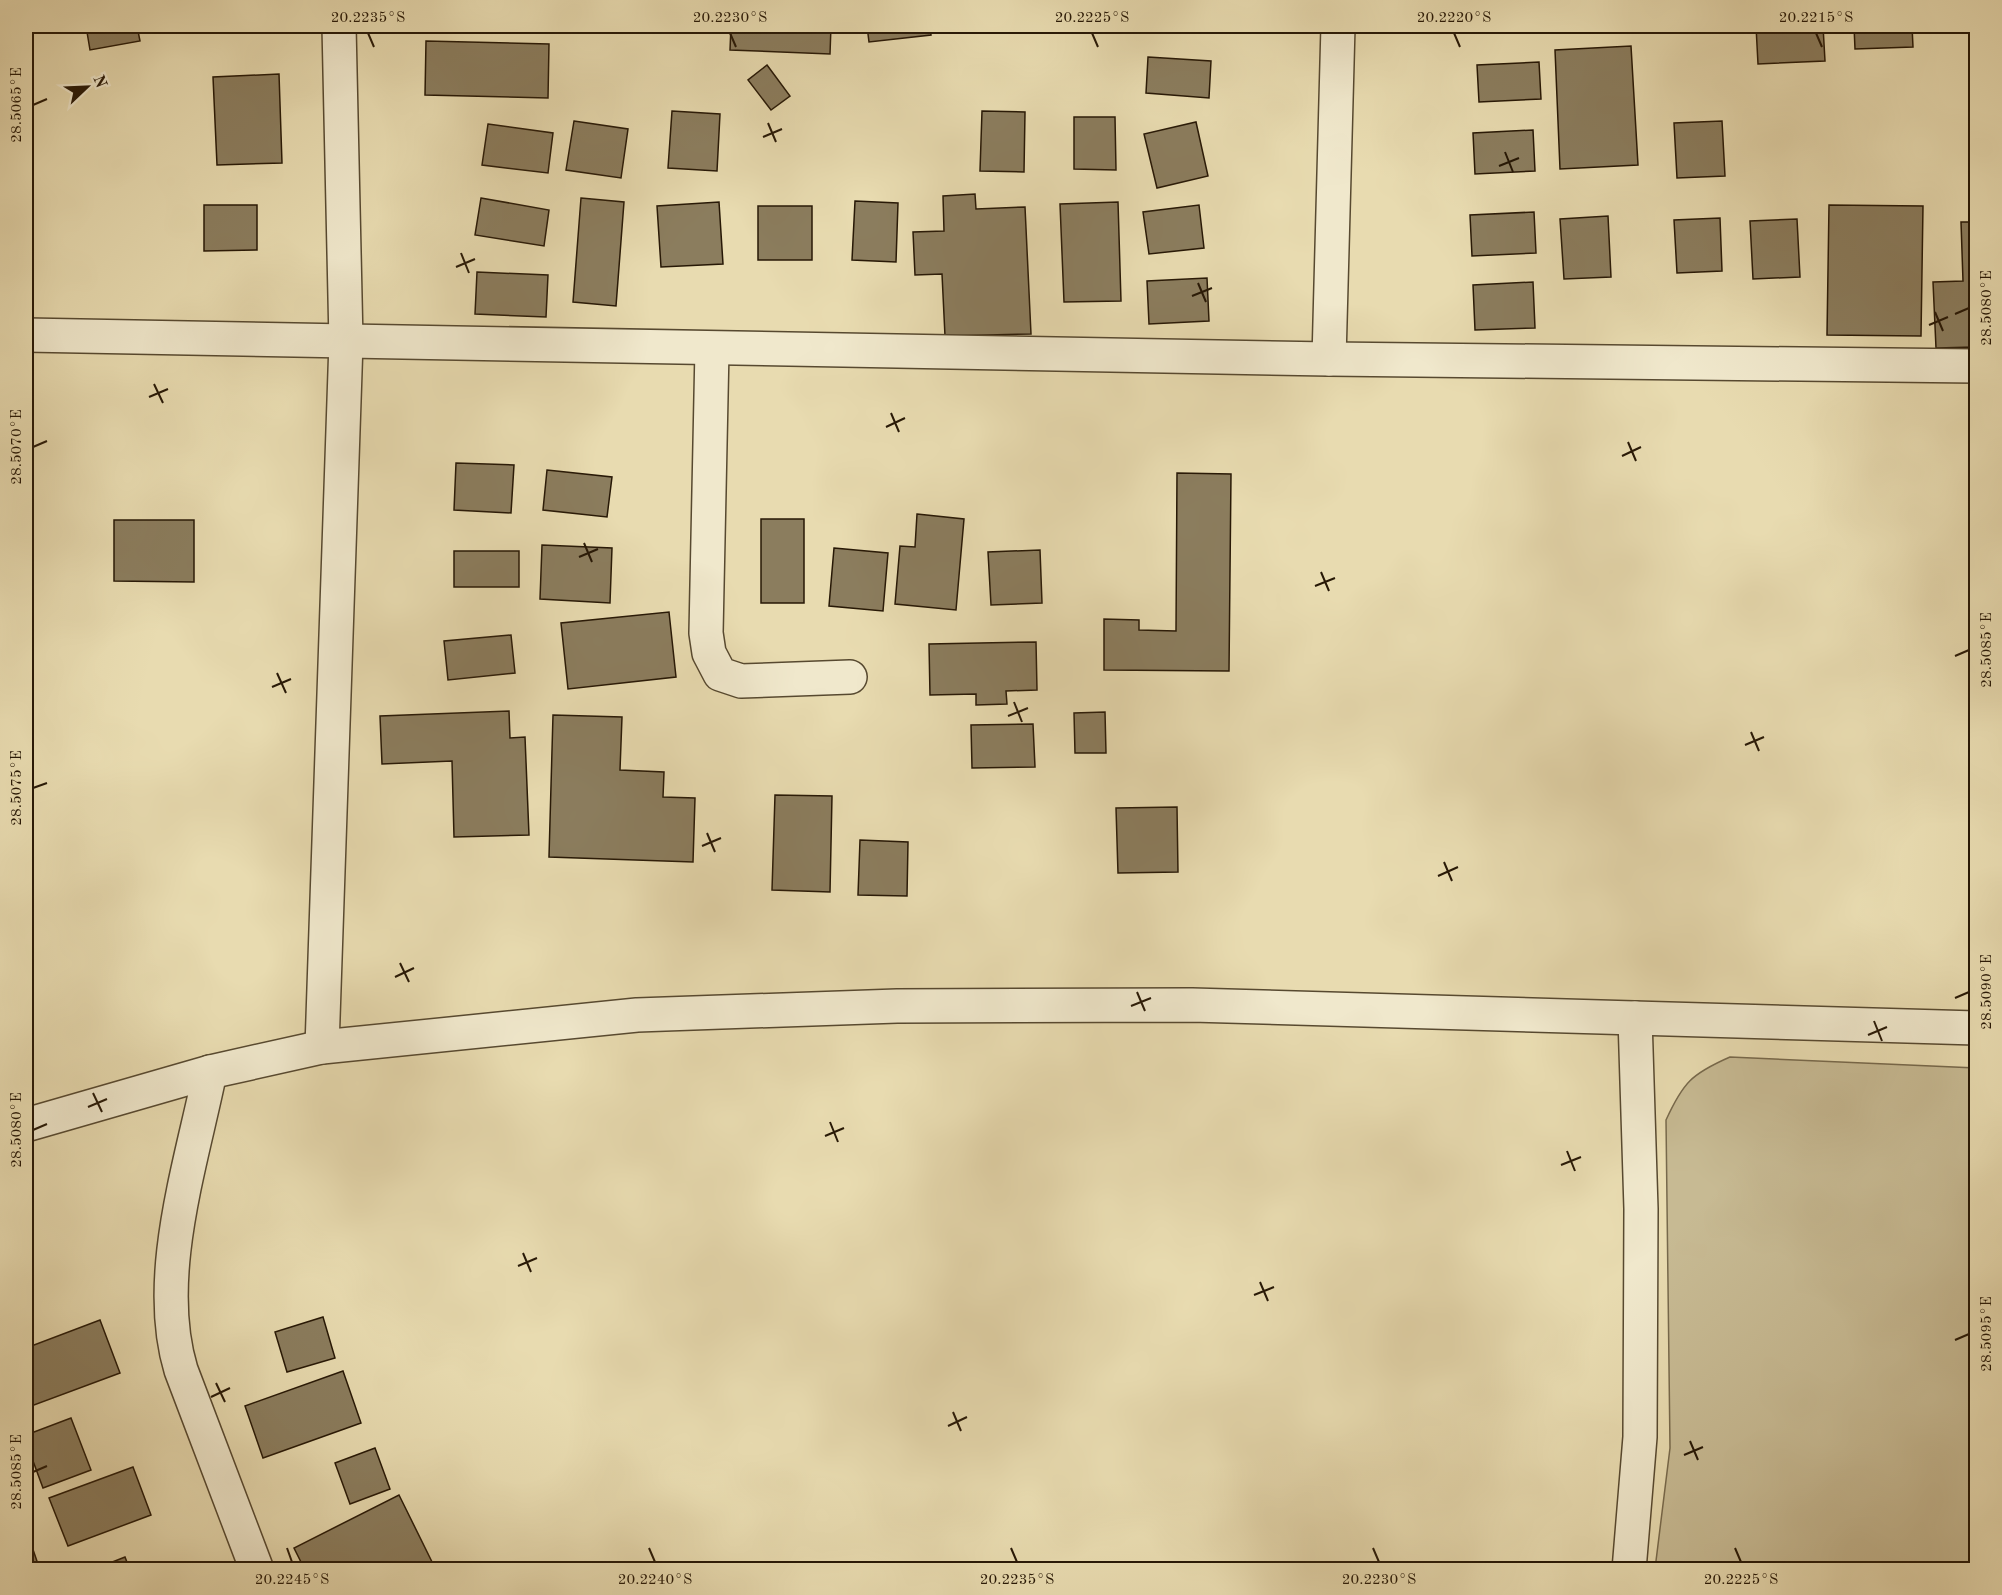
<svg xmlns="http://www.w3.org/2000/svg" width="2002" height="1595" font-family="'Old Standard TT',serif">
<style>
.green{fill:#c7ba93;stroke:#77694c;stroke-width:1.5}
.building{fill:#8b7d5e;stroke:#271806;stroke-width:1.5}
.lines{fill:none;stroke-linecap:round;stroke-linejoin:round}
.minor-casing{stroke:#574930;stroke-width:36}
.tertiary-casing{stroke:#574930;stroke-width:36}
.minor{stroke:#f0e8cc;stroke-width:33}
.tertiary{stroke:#f0e8cc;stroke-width:33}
.ticks{fill:none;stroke:#271806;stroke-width:2}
.neatline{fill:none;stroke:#271806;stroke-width:2}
.ticks-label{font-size:15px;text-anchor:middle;fill:#271806}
</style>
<rect width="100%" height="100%" fill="#e8dbb0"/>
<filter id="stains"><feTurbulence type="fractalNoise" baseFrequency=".00333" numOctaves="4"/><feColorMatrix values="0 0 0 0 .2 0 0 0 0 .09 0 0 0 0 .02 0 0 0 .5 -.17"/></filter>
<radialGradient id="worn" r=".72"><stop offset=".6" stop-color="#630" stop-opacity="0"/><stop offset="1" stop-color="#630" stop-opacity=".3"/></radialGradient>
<path class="green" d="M 1730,1057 L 1976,1068 L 1976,1569 L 1655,1569 L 1670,1448 L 1666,1120 C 1683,1083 1691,1074 1730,1057 Z"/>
<g class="building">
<polygon points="86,26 137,26 140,41 90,50"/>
<polygon points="731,26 831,26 830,54 730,50"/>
<polygon points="867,26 930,26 931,35 869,42"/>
<polygon points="1756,26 1823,26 1825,61 1758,64"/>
<polygon points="1854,26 1912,26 1913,47 1855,49"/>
<polygon points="426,41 549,44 548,98 425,95"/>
<polygon points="1631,46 1638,165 1560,169 1555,50"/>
<polygon points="1148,57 1211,61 1209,98 1146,93"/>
<polygon points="1539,62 1541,99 1479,102 1477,65"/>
<polygon points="767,65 790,96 771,110 748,80"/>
<polygon points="279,74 282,163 217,165 213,77"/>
<polygon points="672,111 720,114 717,171 668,168"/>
<polygon points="982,111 1025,112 1024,172 980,171"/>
<polygon points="1074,117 1115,117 1116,170 1074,169"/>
<polygon points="574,121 628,129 621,178 566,170"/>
<polygon points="1722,121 1725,176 1677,178 1674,123"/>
<polygon points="1196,122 1208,176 1157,188 1144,134"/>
<polygon points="488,124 553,133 548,173 482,165"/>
<polygon points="1533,130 1535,171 1475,174 1473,133"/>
<polygon points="1974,131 1976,131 1976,191"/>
<polygon points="975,194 976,209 1025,207 1031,334 945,336 942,274 915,275 913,232 944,231 943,196"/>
<polygon points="481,198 549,210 544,246 475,235"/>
<polygon points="581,198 624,202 616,306 573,302"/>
<polygon points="855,201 898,203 896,262 852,260"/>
<polygon points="719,202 723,264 661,267 657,206"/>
<polygon points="1118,202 1121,301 1064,302 1060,204"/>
<polygon points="204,205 257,205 257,250 204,251"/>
<polygon points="1199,205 1204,248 1149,254 1143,212"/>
<polygon points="1829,205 1923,206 1921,336 1827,335"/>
<rect x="758" y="206" width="54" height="54"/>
<polygon points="1534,212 1536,253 1472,256 1470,215"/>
<polygon points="1608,216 1611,277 1564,279 1560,219"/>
<polygon points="1720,218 1722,271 1677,273 1674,220"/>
<polygon points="1797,219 1800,277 1753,279 1750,221"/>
<polygon points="1961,222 1976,222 1976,347 1936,348 1933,282 1963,281"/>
<polygon points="477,272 548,275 546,317 475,314"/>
<polygon points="1207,278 1209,321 1149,324 1147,281"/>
<polygon points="1533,282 1535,328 1475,330 1473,285"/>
<polygon points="456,463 514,465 511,513 454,510"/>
<polygon points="547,470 612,477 607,517 543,510"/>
<polygon points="1177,473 1231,474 1229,671 1104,670 1104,619 1139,620 1139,630 1176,631"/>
<polygon points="917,514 964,519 956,610 895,604 900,546 915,547"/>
<rect x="761" y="519" width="43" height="84"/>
<polygon points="114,520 194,520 194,582 114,581"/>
<polygon points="542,545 612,548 610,603 540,599"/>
<polygon points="834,548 888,553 883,611 829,606"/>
<polygon points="1040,550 1042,603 991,605 988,552"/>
<rect x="454" y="551" width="65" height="36"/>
<polygon points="669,612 676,677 568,689 561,623"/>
<polygon points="511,635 515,673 448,680 444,641"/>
<polygon points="1036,642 1037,690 1006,691 1007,704 976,705 976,694 930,695 929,644"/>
<polygon points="509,711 510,738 525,737 529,835 454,837 452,761 382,764 380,716"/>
<polygon points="1105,712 1106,753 1075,753 1074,713"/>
<polygon points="553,715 622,717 620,770 664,772 663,797 695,798 693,862 549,857"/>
<polygon points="1033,724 1035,767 972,768 971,725"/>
<polygon points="775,795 832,796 830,892 772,890"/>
<polygon points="1177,807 1178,872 1118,873 1116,808"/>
<polygon points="860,840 908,842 907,896 858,895"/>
<polygon points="323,1317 335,1358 287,1372 275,1332"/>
<polygon points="100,1320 120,1373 26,1408 26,1348"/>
<polygon points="343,1371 361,1423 263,1458 245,1406"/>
<polygon points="71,1418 91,1470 43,1488 26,1442 26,1435"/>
<polygon points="375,1448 390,1489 350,1504 335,1463"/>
<polygon points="133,1467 151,1515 68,1546 49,1498"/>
<polygon points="399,1495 436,1570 305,1570 294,1548"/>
<polygon points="26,1529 40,1570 26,1570"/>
<polygon points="125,1557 130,1570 92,1570"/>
</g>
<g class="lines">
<defs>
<g id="minor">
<polyline points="26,335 1329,359 1976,366"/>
<polyline points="712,349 706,633 709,653 720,674 741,681 850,677"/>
<polyline points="1329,359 1338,26"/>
<polyline points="322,1047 346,342 339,26"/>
<path d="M 210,1072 C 191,1165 153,1278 181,1370 L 257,1570"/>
<polyline points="1629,1570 1640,1437 1641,1209 1635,1018"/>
</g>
<polyline id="tertiary" points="26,1125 210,1072 322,1047 637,1015 897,1006 1192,1005 1976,1028"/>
</defs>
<use href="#minor" class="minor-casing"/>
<use href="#tertiary" class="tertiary-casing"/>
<use href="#minor" class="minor"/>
<use href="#tertiary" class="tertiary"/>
</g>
<path class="ticks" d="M 368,33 L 374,47M 730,33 L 736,47M 1092,33 L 1098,47M 1454,33 L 1460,47M 1816,33 L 1822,47M 33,105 L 47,99M 768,123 L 776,142M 763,137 L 782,129M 1505,152 L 1513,172M 1499,166 L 1519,158M 461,253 L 469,273M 456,267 L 475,259M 1198,283 L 1206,302M 1192,296 L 1212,288M 1935,312 L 1943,331M 1955,314 L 1969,308M 1929,325 L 1948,317M 154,384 L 163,403M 149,397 L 168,389M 891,413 L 899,432M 886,427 L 905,418M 1628,442 L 1636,461M 33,447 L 47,441M 1622,456 L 1641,447M 584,543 L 592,562M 579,557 L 598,549M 1321,572 L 1329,591M 1315,586 L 1335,578M 1955,656 L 1969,650M 277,673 L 286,693M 272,687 L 291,679M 1014,702 L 1022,722M 1008,716 L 1028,708M 1751,732 L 1759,751M 1745,745 L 1764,737M 33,788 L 47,783M 707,833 L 715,852M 702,846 L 721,838M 1444,862 L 1452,881M 1438,876 L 1458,867M 400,963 L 409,982M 395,977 L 414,968M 1137,992 L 1145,1011M 1955,998 L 1969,992M 1131,1006 L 1151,998M 1874,1021 L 1882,1041M 1868,1035 L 1887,1027M 93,1093 L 102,1112M 88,1107 L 107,1099M 830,1122 L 838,1142M 33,1130 L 47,1124M 825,1136 L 844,1128M 1567,1151 L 1575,1171M 1561,1165 L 1581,1157M 523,1253 L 531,1272M 518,1266 L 537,1258M 1260,1282 L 1268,1301M 1254,1295 L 1274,1287M 1955,1340 L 1969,1334M 216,1383 L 225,1402M 211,1397 L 230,1388M 953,1412 L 961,1431M 948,1426 L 967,1417M 1690,1441 L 1698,1460M 1684,1455 L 1703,1447M 33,1472 L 47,1466M 287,1548 L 292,1562M 649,1548 L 655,1562M 1011,1548 L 1017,1562M 1373,1548 L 1379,1562M 1735,1548 L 1741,1562"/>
<rect width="2002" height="1595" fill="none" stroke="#e8dbb0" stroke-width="66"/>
<g transform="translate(87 87) rotate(67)" stroke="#f0e8cc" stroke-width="4.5" paint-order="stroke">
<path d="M0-4.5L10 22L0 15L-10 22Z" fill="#271806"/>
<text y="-9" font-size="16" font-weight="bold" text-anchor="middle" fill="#271806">N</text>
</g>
<rect x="33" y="33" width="1936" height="1529" class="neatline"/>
<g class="ticks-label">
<text x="368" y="22">20.2235°S</text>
<text x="730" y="22">20.2230°S</text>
<text x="1092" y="22">20.2225°S</text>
<text x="1454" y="22">20.2220°S</text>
<text x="1816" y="22">20.2215°S</text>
<text transform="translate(16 105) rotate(-90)" y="5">28.5065°E</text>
<text transform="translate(1986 308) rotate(-90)" y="5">28.5080°E</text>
<text transform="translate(16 447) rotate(-90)" y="5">28.5070°E</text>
<text transform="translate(1986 650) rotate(-90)" y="5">28.5085°E</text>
<text transform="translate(16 788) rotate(-90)" y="5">28.5075°E</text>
<text transform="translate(1986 992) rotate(-90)" y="5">28.5090°E</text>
<text transform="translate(16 1130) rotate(-90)" y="5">28.5080°E</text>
<text transform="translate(1986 1334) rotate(-90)" y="5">28.5095°E</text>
<text transform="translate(16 1472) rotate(-90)" y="5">28.5085°E</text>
<text x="292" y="1584">20.2245°S</text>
<text x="655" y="1584">20.2240°S</text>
<text x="1017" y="1584">20.2235°S</text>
<text x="1379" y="1584">20.2230°S</text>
<text x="1741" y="1584">20.2225°S</text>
</g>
<rect width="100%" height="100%" filter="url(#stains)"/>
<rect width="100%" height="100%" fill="url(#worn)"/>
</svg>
